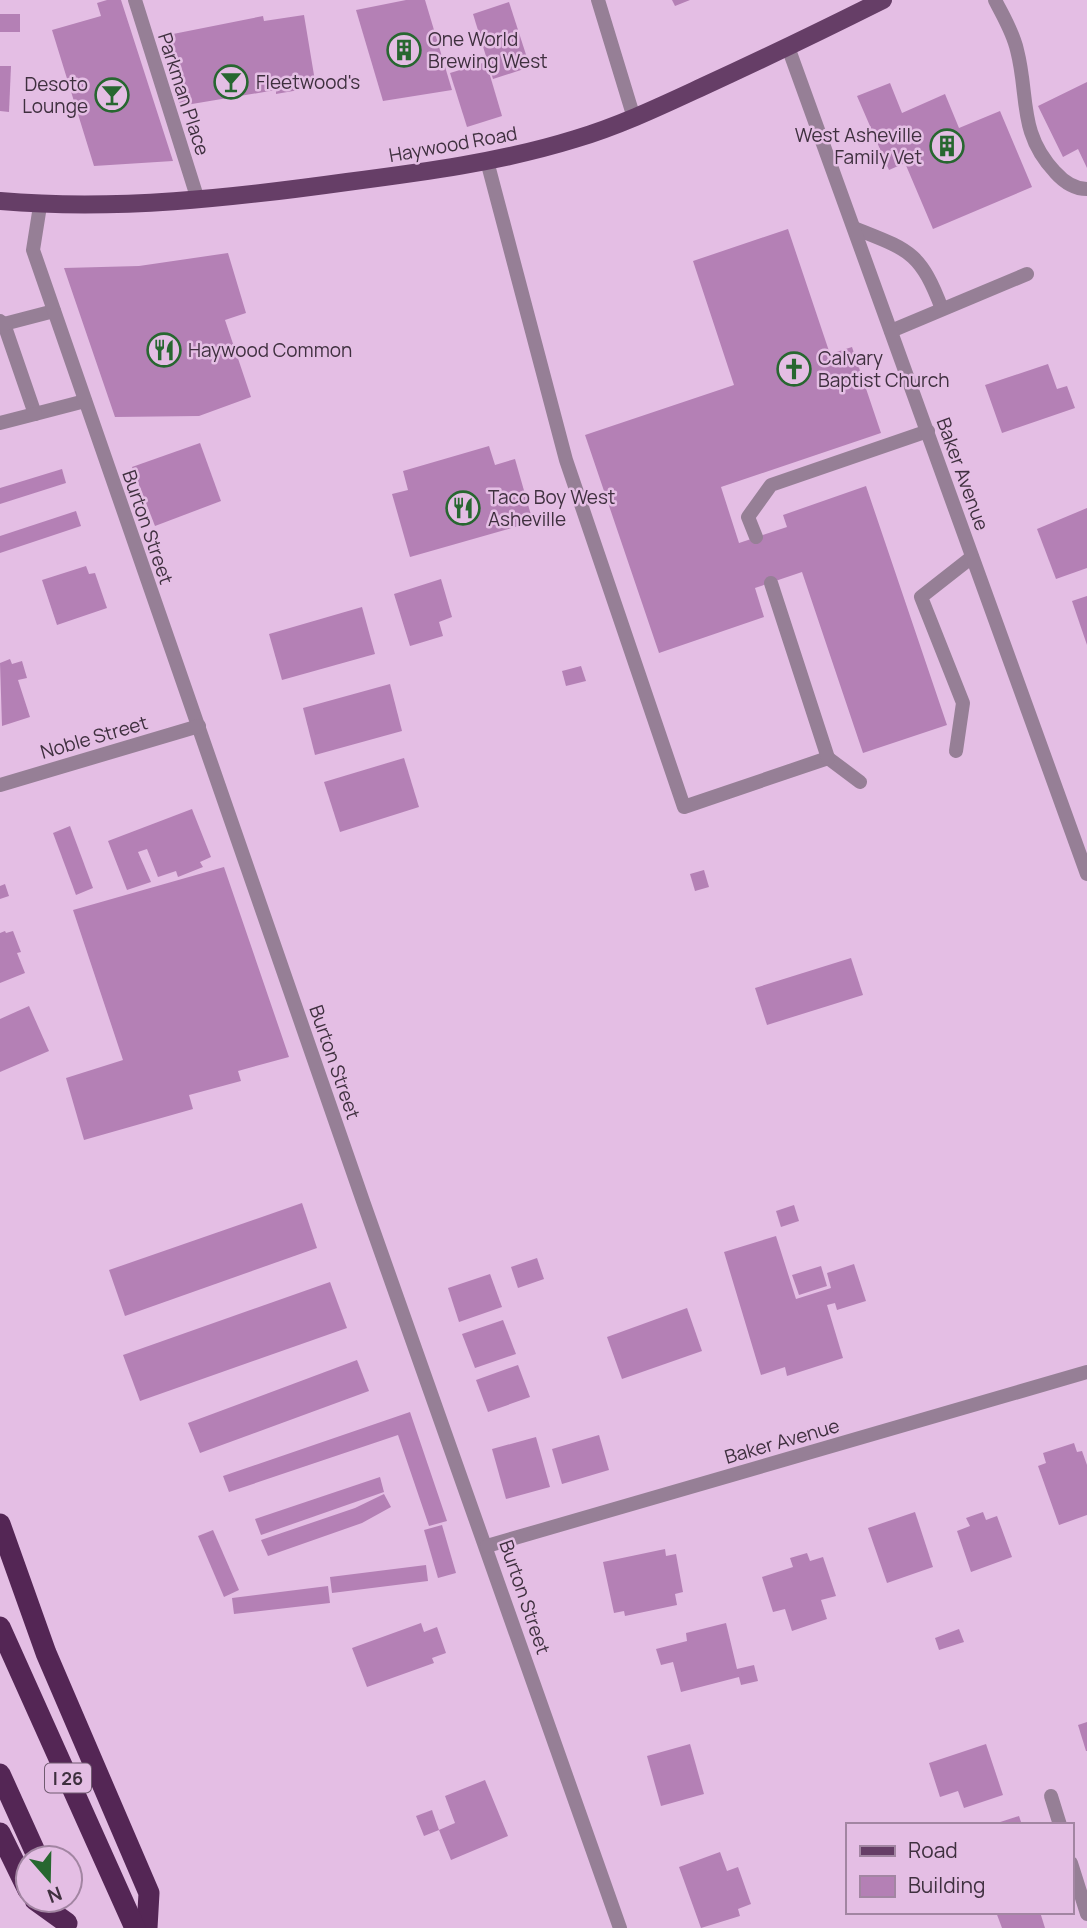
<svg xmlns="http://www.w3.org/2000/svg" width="1087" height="1928" font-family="Manrope,sans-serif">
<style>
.building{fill:#b480b5}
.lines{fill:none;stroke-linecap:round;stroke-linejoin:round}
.lane{stroke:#967f96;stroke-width:14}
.street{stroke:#967f96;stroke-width:14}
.primary{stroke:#663e67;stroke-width:18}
.highway{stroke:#542655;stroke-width:21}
.labels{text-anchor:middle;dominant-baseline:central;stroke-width:5;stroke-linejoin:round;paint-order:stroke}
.shield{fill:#e4bee4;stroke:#705b70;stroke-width:2}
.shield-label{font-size:18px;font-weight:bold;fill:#3f303f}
.poi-label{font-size:19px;fill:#3f303f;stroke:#e4bee4;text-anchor:start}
.street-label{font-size:19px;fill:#3f303f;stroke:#e4bee4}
</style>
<rect width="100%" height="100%" fill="#e4bee4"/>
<g class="building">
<polygon points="107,0 121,0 173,161 94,166 52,30 101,16 97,3"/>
<polygon points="406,0 425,0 452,90 383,101 356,10"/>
<polygon points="672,0 690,0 675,6"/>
<polygon points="509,2 530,67 493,79 473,14"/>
<rect x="0" y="14" width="20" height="18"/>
<polygon points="304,15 316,87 276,94 276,90 180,106 168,35 263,16 264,21"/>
<polygon points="486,62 502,116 467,127 450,73"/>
<polygon points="0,66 11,66 9,112 0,111"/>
<polygon points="1087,82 1087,168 1078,149 1063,157 1038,106"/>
<polygon points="890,83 902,113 945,94 959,128 1000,111 1032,187 933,229 905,163 889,170 857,96"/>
<polygon points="788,229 830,354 852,347 881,433 721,487 739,543 787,527 783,515 866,486 947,725 863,753 802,572 755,588 764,617 659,653 585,435 734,385 693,261"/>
<polygon points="228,253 246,313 225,320 251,397 199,416 115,417 64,268 139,266"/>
<polygon points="1048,364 1057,389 1067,386 1075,408 1002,433 985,385"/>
<polygon points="200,443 221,501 155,526 132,467"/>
<polygon points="489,446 495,465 515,459 533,522 410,557 392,494 408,490 403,471"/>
<polygon points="62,469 66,483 0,504 0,488"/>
<polygon points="1087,508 1087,568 1056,579 1037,529"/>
<polygon points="76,511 81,526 0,553 0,536"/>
<polygon points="86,566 89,574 95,573 107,608 57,625 42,580"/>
<polygon points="441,579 452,617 439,622 443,636 410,646 394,594"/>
<polygon points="1087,596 1087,645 1072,601"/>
<polygon points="362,607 375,654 282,680 269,634"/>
<polygon points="10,659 12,664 22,661 27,678 18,680 30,717 2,726 0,663"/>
<polygon points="581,666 586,681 566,686 562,671"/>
<polygon points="390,684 402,731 315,755 303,708"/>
<polygon points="404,758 419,807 340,832 324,782"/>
<polygon points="192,809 211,857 200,862 203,867 178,877 176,871 158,877 147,849 138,852 151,882 127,890 108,841"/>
<polygon points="70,826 93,888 76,895 53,833"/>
<polygon points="224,867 289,1057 238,1071 241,1081 189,1095 193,1109 84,1140 66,1078 123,1060 73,910"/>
<polygon points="704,870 709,887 695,891 690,874"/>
<polygon points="5,884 9,896 0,899 0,886"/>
<polygon points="5,931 6,933 13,931 21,952 17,953 25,973 0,983 0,933"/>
<polygon points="851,958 863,995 767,1025 755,988"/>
<polygon points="29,1006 49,1051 0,1072 0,1019"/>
<polygon points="302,1203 317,1248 125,1316 109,1270"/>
<polygon points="794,1205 799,1221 781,1227 776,1211"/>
<polygon points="776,1236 796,1299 831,1288 827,1273 854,1264 866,1301 837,1310 835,1303 827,1305 843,1358 787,1376 785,1367 761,1375 724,1252"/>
<polygon points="537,1258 544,1279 518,1288 511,1267"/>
<polygon points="821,1266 827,1286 799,1295 792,1275"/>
<polygon points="490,1274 502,1307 459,1322 448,1288"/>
<polygon points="330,1282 347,1328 140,1401 123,1355"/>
<polygon points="687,1308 702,1351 622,1379 607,1337"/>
<polygon points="503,1320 516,1354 475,1368 462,1334"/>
<polygon points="357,1360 369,1391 200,1453 188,1423"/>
<polygon points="518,1365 530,1397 488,1412 476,1380"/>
<polygon points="410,1412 447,1521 429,1526 398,1435 229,1492 223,1476"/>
<polygon points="599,1435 609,1470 562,1484 552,1449"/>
<polygon points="536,1437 550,1487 506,1499 492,1449"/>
<polygon points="1074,1443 1077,1452 1082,1451 1087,1465 1087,1515 1059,1525 1038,1466 1046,1463 1043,1453"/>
<polygon points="380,1477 384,1492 261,1535 255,1519"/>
<polygon points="384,1494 391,1507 362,1523 268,1556 261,1540 355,1508"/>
<polygon points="915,1512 933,1567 887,1583 868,1528"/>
<polygon points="983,1512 986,1520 997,1516 1012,1557 971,1572 957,1531 970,1526 966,1518"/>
<polygon points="442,1525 456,1573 438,1578 424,1530"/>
<polygon points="213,1530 239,1590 224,1597 198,1536"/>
<polygon points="665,1549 666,1556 676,1554 683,1592 675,1594 677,1605 625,1616 624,1611 614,1613 603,1562"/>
<polygon points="807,1553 810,1561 823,1557 836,1596 821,1600 827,1619 792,1631 785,1609 773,1612 762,1577 793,1567 790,1558"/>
<polygon points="426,1565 428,1581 332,1593 330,1577"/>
<polygon points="328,1586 330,1603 234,1614 232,1598"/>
<polygon points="421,1623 424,1632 437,1627 446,1653 432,1658 434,1663 367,1687 352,1648"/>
<polygon points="726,1623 737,1669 754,1665 758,1681 741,1685 739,1677 681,1692 673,1662 661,1665 656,1649 687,1641 686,1633"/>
<polygon points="959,1629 964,1642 939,1650 935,1638"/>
<polygon points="1087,1722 1087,1751 1086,1751 1078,1725"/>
<polygon points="690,1744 704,1794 661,1806 647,1756"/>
<polygon points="986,1744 1003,1795 964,1808 958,1791 940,1797 929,1763"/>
<polygon points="485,1780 508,1836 451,1860 439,1830 455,1823 445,1796"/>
<polygon points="432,1810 439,1830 424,1836 416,1816"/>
<polygon points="1019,1816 1022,1825 994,1825 994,1824"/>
<polygon points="720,1852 727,1871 738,1867 751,1904 738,1909 740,1916 701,1928 679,1867"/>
<polygon points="996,1912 1040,1912 1045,1928 1002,1928"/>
</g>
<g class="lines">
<g class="lane">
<path d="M 995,0 C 1003,16 1013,32 1017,50 C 1029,96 1018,133 1055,172 C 1063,181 1074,189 1087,189"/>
<polyline points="487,161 566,460 684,807 828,758 860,782"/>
<path d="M 854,228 C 909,250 920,251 942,309"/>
<polyline points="0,321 4,324 35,414 85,401"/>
<polyline points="4,324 54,311"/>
<polyline points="891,331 1027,274"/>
<polyline points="0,423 35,414"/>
<polyline points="756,537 748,517 771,485 928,431"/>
<polyline points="771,583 828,758"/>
<polyline points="956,751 963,703 921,597 972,557"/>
</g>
<g class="street">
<polyline points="135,0 198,200"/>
<polyline points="598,0 634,118"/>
<polyline points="788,47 1087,874"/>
<polyline points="40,206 33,250 364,1204 620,1928"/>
<polyline points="0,785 199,726"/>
<polyline points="487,1546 1087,1372"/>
<polyline points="1051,1796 1060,1825"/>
<polyline points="1071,1863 1087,1914"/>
</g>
<path class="primary" d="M 0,201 C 116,211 232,198 347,182 C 424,172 501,162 575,139 C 619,126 661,106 702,87 C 763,59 823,30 883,0"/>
<g class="highway">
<polyline points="0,1524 46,1653 149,1893 147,1928"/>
<polyline points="0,1627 135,1928"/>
<polyline points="0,1774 38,1858"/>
<polyline points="0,1833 28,1890"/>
<polyline points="35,1900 67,1923"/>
</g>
</g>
<defs>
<symbol id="building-ring" viewBox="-11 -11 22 22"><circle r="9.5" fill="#e4bee4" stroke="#276730" stroke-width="1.5"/><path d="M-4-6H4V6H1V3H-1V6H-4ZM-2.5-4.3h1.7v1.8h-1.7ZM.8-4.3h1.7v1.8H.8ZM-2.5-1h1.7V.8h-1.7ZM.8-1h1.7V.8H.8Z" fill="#276730"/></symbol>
<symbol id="bar-ring" viewBox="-11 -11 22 22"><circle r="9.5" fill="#e4bee4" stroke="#276730" stroke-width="1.5"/><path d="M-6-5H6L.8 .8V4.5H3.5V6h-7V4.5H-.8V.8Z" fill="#276730"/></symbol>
<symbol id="restaurant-ring" viewBox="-11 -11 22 22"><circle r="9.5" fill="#e4bee4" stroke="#276730" stroke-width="1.5"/><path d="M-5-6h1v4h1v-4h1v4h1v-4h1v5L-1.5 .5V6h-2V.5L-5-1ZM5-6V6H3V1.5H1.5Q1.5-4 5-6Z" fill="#276730"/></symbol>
<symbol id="church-ring" viewBox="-11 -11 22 22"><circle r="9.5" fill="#e4bee4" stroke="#276730" stroke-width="1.5"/><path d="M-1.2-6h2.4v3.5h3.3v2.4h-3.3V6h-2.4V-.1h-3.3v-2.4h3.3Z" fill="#276730"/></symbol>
</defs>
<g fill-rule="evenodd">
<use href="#building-ring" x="385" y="31" width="38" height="38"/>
<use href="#bar-ring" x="212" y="63" width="38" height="38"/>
<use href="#bar-ring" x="93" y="76" width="38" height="38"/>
<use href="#building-ring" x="928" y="127" width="38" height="38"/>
<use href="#restaurant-ring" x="145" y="331" width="38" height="38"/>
<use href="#church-ring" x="775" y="350" width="38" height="38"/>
<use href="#restaurant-ring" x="444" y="489" width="38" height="38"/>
</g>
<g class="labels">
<rect class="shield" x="45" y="1763.5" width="46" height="29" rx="5"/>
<g class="shield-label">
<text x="68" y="1778">I 26</text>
</g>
<g class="poi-label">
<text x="428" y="39">One World<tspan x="428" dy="22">Brewing West</tspan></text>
<text x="256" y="82">Fleetwood's</text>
<text x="88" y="84" text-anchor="end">Desoto<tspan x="88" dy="22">Lounge</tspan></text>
<text x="922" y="135" text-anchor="end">West Asheville<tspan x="922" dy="22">Family Vet</tspan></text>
<text x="188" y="350">Haywood Common</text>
<text x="818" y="358">Calvary<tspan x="818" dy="22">Baptist Church</tspan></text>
<text x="488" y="497">Taco Boy West<tspan x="488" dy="22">Asheville</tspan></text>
</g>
<g class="street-label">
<text transform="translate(184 94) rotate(72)">Parkman Place</text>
<text transform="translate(453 144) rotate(-10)">Haywood Road</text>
<text transform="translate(963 474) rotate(70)">Baker Avenue</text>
<text transform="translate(148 527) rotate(71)">Burton Street</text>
<text transform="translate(94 737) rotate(-16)">Noble Street</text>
<text transform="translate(335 1062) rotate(71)">Burton Street</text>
<text transform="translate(782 1441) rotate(-16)">Baker Avenue</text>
<text transform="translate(525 1597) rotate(71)">Burton Street</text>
</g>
</g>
<rect x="846" y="1823" width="228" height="91" fill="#e4bee4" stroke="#a285a2" stroke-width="2"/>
<rect x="860" y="1846" width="35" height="10" fill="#663e67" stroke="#a285a2" stroke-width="2"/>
<text x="908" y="1858" font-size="21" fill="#3f303f">Road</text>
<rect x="860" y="1876" width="35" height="21" fill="#b480b5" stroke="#a285a2" stroke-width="2"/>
<text x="908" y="1893" font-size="21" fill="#3f303f">Building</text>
<g transform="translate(49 1879) rotate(160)"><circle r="33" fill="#e4bee4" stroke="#a285a2" stroke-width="2"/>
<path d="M0-5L12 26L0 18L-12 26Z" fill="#276730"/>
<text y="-10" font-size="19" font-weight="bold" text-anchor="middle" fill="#3f303f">N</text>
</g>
</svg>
